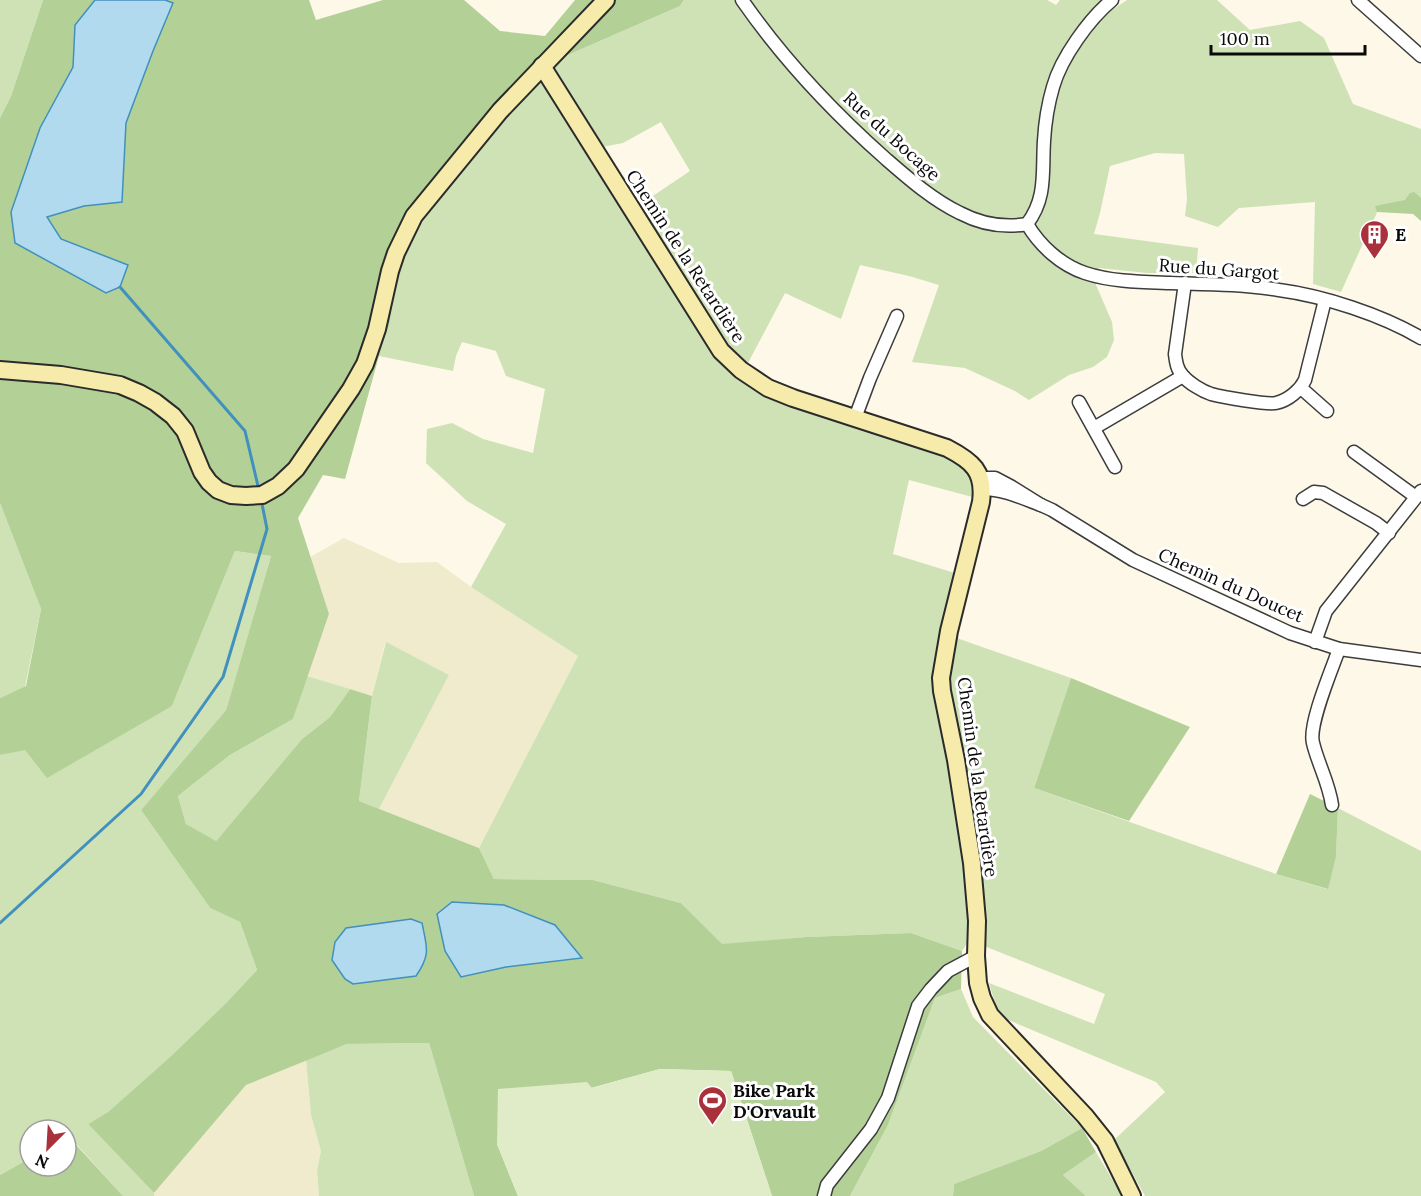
<svg xmlns="http://www.w3.org/2000/svg" width="1421" height="1196" font-family="Lora,serif">
<style>
.farmland{fill:#efebcc}
.green{fill:#cfe2b6;fill-rule:evenodd}
.forest{fill:#b3d197;fill-rule:evenodd}
.pitch{fill:#e0ebc7}
.water{fill:#b2daef;stroke:#4190be;stroke-width:1.5}
.lines{fill:none;stroke-linecap:round;stroke-linejoin:round}
.stream{stroke:#4190be;stroke-width:3}
.street-casing{stroke:#3c3c3c;stroke-width:15}
.secondary-casing{stroke:#2b2b2b;stroke-width:20}
.street{stroke:#fff;stroke-width:12}
.secondary{stroke:#f6ebaa;stroke-width:16}
.labels{text-anchor:middle;dominant-baseline:central;stroke-width:6;stroke-linejoin:round;paint-order:stroke}
.street-label{font-size:18px;fill:#090909;stroke:#fff}
.poi-label{font-size:18px;font-weight:bold;fill:#090909;stroke:#fff;text-anchor:start}
</style>
<rect width="100%" height="100%" fill="#fdf8e8"/>
<g class="farmland">
<polygon points="344,538 399,563 437,562 471,587 578,656 479,848 379,809 449,675 385,643 372,696 307,676 329,615 310,557"/>
<polygon points="306,1060 311,1115 321,1151 317,1170 319,1196 154,1196 154,1193 246,1085"/>
</g>
<g class="green">
<polygon points="0,0 43,0 11,96 0,118"/>
<path d="M 684,0 L 1047,0 L 1056,5 L 1060,0 L 1104,0 L 1112,10 L 1127,0 L 1217,0 L 1250,30 L 1300,21 L 1324,38 L 1353,104 L 1421,129 L 1421,217 L 1414,211 L 1379,208 L 1341,292 L 1313,284 L 1315,202 L 1239,208 L 1218,227 L 1185,216 L 1187,199 L 1184,154 L 1155,153 L 1110,166 L 1100,213 L 1094,234 L 1198,248 L 1196,273 L 1147,273 L 1099,268 L 1096,285 L 1112,322 L 1114,340 L 1107,357 L 1093,367 L 1069,375 L 1029,400 L 1015,391 L 965,368 L 912,362 L 939,285 L 909,276 L 860,265 L 841,319 L 785,293 L 740,378 L 943,454 L 969,473 L 976,498 L 909,480 L 893,554 L 958,574 L 945,634 L 1071,678 L 1034,788 L 1276,874 L 1327,889 L 1336,857 L 1338,808 L 1421,851 L 1421,1196 L 1145,1196 L 1114,1140 L 1165,1092 L 1156,1082 L 999,1016 L 989,983 L 1094,1024 L 1105,994 L 969,940 L 962,951 L 911,933 L 806,937 L 722,945 L 681,903 L 593,880 L 494,879 L 479,848 L 578,656 L 471,587 L 506,524 L 467,501 L 426,463 L 427,429 L 452,423 L 483,439 L 533,453 L 545,389 L 506,376 L 496,351 L 462,342 L 456,356 L 453,371 L 379,356 L 390,322 L 398,261 L 422,217 L 517,102 L 561,58 L 680,6 ZM 661,122 L 690,171 L 638,206 L 602,147 L 623,143 Z"/>
<polygon points="0,503 41,609 25,687 0,698"/>
<polygon points="235,551 271,556 226,710 141,810 210,908 240,922 257,970 226,1003 171,1056 108,1112 88,1124 154,1193 154,1196 123,1196 69,1136 66,1137 66,1130 30,1130 30,1158 0,1175 0,755 25,749 172,706"/>
<polygon points="386,642 449,675 379,809 359,801 372,696"/>
<polygon points="307,676 350,689 330,717 302,739 215,842 186,824 178,796 230,755 293,719"/>
<polygon points="961,989 973,1017 1082,1128 1041,1151 954,1184 953,1196 850,1196 888,1125 935,998"/>
<polygon points="429,1043 474,1196 319,1196 317,1170 321,1151 311,1115 306,1060 347,1044"/>
<polygon points="1096,1152 1122,1196 1086,1196 1063,1175"/>
</g>
<g class="forest">
<path d="M 43,0 L 95,0 L 75,25 L 73,67 L 40,128 L 11,212 L 15,243 L 128,265 L 61,239 L 47,217 L 84,206 L 122,202 L 126,123 L 153,51 L 172,3 L 165,0 L 309,0 L 316,20 L 383,0 L 464,0 L 500,31 L 545,36 L 575,0 L 684,0 L 680,6 L 561,58 L 517,102 L 422,217 L 398,261 L 390,322 L 379,356 L 345,479 L 323,475 L 298,518 L 329,614 L 293,719 L 230,755 L 178,796 L 186,824 L 216,841 L 302,739 L 330,717 L 350,689 L 372,696 L 359,801 L 479,848 L 494,879 L 593,880 L 681,903 L 722,944 L 806,937 L 911,933 L 962,951 L 961,989 L 935,998 L 888,1125 L 850,1196 L 772,1196 L 731,1071 L 660,1069 L 591,1088 L 497,1144 L 518,1196 L 474,1196 L 429,1043 L 347,1044 L 246,1085 L 154,1193 L 88,1124 L 108,1112 L 171,1056 L 226,1003 L 257,970 L 240,922 L 210,908 L 141,810 L 226,710 L 271,556 L 235,551 L 172,706 L 47,778 L 25,750 L 0,755 L 0,698 L 26,686 L 41,609 L 0,503 L 0,118 L 11,96 ZM 504,905 L 555,925 L 582,957 L 506,967 L 461,977 Z"/>
<polygon points="1414,192 1421,198 1421,221 1413,214 1377,212 1375,206 1405,200 1410,193"/>
<polygon points="1071,678 1190,727 1129,821 1034,788"/>
<polygon points="1310,794 1338,808 1336,857 1328,889 1276,874"/>
<polygon points="1082,1128 1096,1152 1063,1175 1086,1196 953,1196 954,1184 1041,1151"/>
<polygon points="68,1136 123,1196 0,1196 0,1175 30,1158 30,1166 66,1166 66,1137"/>
</g>
<polygon class="pitch" points="660,1069 731,1071 772,1196 518,1196 497,1144 498,1089 587,1082 592,1088"/>
<g class="water">
<polygon points="95,0 165,0 173,3 153,51 126,123 122,202 84,206 47,217 61,239 128,265 120,287 106,293 15,243 11,212 40,128 73,67 75,25"/>
<polygon points="452,902 504,905 555,925 582,958 506,967 461,977 445,951 437,914"/>
<path d="M 411,919 L 422,923 C 427,948 431,954 416,976 L 353,984 L 345,979 L 332,960 L 335,942 L 346,928 Z"/>
</g>
<g class="lines">
<g class="stream">
<polyline points="120,287 245,431 258,486"/>
<polyline points="0,923 141,794 223,677 267,529 262,504"/>
</g>
<defs>
<g id="street">
<path d="M 742,0 C 783,59 833,112 886,159 C 909,179 933,200 960,213 C 981,224 1004,228 1027,224 C 1047,198 1042,172 1044,141 C 1045,123 1048,104 1053,87 C 1061,58 1089,19 1112,0"/>
<polyline points="1358,0 1421,56"/>
<path d="M 1027,224 C 1040,246 1061,265 1085,273 C 1112,282 1142,282 1171,283 C 1207,284 1243,284 1279,290 C 1324,296 1382,315 1421,338"/>
<path d="M 1185,283 L 1175,354 C 1176,362 1177,370 1183,376 C 1189,383 1202,391 1211,394 C 1222,397 1267,405 1276,403 C 1289,400 1300,390 1305,380 L 1325,300"/>
<polyline points="1301,388 1327,411"/>
<polyline points="1079,402 1115,467"/>
<polyline points="855,418 870,378 897,316"/>
<polyline points="1094,428 1183,376"/>
<polyline points="1354,452 1416,497"/>
<path d="M 980,478 L 995,478 L 1012,487 L 1041,505 C 1022,498 1003,489 983,489"/>
<polyline points="1303,499 1314,492 1323,493 1376,523 1389,533"/>
<polyline points="1041,505 1052,510 1133,560 1290,633 1339,649 1421,660"/>
<polyline points="1315,642 1326,611 1421,491"/>
<path d="M 1332,805 C 1329,783 1318,764 1313,743 C 1308,725 1332,669 1339,649"/>
<polyline points="824,1196 827,1185 871,1129 888,1098 918,1006 931,989 948,971 976,956"/>
</g>
<g id="secondary">
<path d="M 542,66 L 721,351 L 741,370 L 768,388 L 793,398 L 947,448 C 972,461 985,471 981,502 L 949,631 L 941,678 L 942,691 L 956,760 L 972,863 L 977,921 L 976,956 L 978,983 L 982,998 L 990,1015 L 1085,1116 L 1105,1141 L 1132,1196"/>
<polyline points="0,370 61,375 120,385 139,393 155,402 173,416 185,431 202,472 209,482 218,490 231,495 246,496 262,495 278,486 296,469 351,389 365,364 377,329 390,271 396,253 414,216 500,111 606,0"/>
</g>
</defs>
<use href="#street" class="street-casing"/>
<use href="#secondary" class="secondary-casing"/>
<use href="#street" class="street"/>
<use href="#secondary" class="secondary"/>
</g>
<defs>
<symbol id="building-pin" viewBox="-11 -11 22 30"><path d="M0 17L-7.5 6A9.5 9.5 0 1 1 7.5 6Z" fill="#a9313b" stroke="#fff"/><path d="M-4-6H4V6H1V3H-1V6H-4ZM-2.5-4.3h1.7v1.8h-1.7ZM.8-4.3h1.7v1.8H.8ZM-2.5-1h1.7V.8h-1.7ZM.8-1h1.7V.8H.8Z" fill="#fff"/></symbol>
<symbol id="stadium-pin" viewBox="-11 -11 22 30"><path d="M0 17L-7.5 6A9.5 9.5 0 1 1 7.5 6Z" fill="#a9313b" stroke="#fff"/><path d="M0-5a6.5 5 0 1 0 0 10a6.5 5 0 1 0 0-10ZM-3.5-1.8h7v3.6h-7Z" fill="#fff"/></symbol>
</defs>
<g fill-rule="evenodd">
<use href="#building-pin" x="1358" y="218" width="33" height="45"/>
<use href="#stadium-pin" x="696" y="1084" width="33" height="45"/>
</g>
<g class="labels">
<g class="street-label">
<text transform="translate(892 136) rotate(42)">Rue du Bocage</text>
<text transform="translate(686 256) rotate(57)">Chemin de la Retardière</text>
<text transform="translate(1219 269) rotate(4)">Rue du Gargot</text>
<text transform="translate(1231 585) rotate(24)">Chemin du Doucet</text>
<text transform="translate(978 777) rotate(82)">Chemin de la Retardière</text>
</g>
<g class="poi-label">
<text x="1395" y="234">E</text>
<text x="733" y="1090">Bike Park<tspan x="733" dy="21">D'Orvault</tspan></text>
</g>
</g>
<g transform="translate(48 1148) rotate(204)"><circle r="28" fill="#ffffff" stroke="#9d9d9d" stroke-width="1.5"/>
<path d="M0-4.5L10 22L0 15L-10 22Z" fill="#a9313b"/>
<text y="-9" font-size="16" font-weight="bold" text-anchor="middle" fill="#090909">N</text>
</g>
<path d="M1211 45v9h154v-9" fill="none" stroke="#090909" stroke-width="3"/>
<text x="1220" y="45" font-size="18" fill="#090909" stroke="#ffffff" stroke-width="4.5" paint-order="stroke">100 m</text>
</svg>
